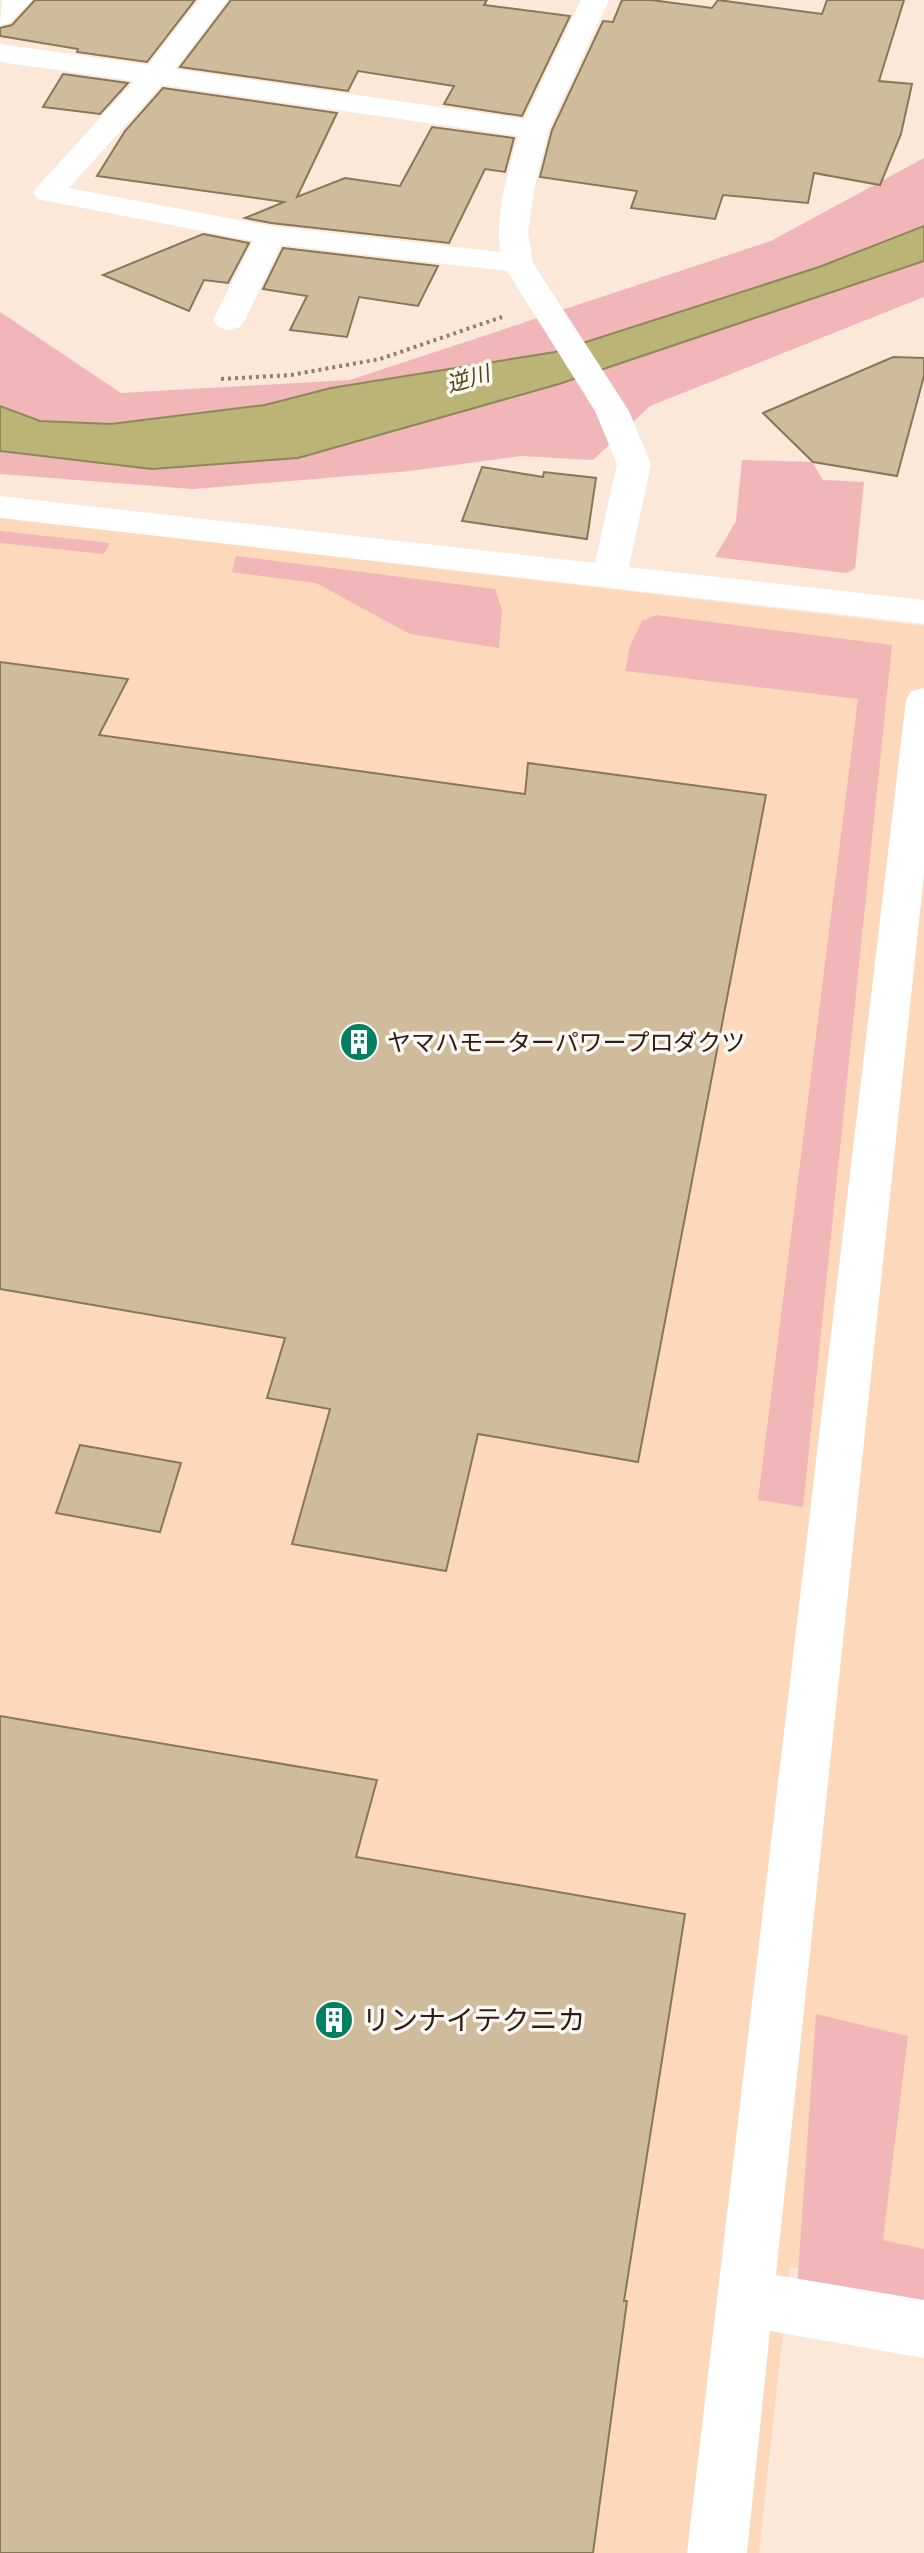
<svg xmlns="http://www.w3.org/2000/svg" width="924" height="2553" font-family="Cabin,'Noto Sans JP',sans-serif">
<style>
.built{fill:#fdd8ba}
.green{fill:#f1b6b7}
.water{fill:#bab477;stroke:#8f875a;stroke-width:2}
.building{fill:#cebc9c;stroke:#887759;stroke-width:2}
.lines{fill:none;stroke-linecap:round;stroke-linejoin:round}
.path{stroke:#8f8074;stroke-width:4;stroke-dasharray:3 4;stroke-linecap:butt}
.minor{fill:#fff;fill-rule:evenodd}
.labels{text-anchor:middle;dominant-baseline:central;stroke-width:7;stroke-linejoin:round;paint-order:stroke}
.far-water-label{font-size:22px;font-style:italic;fill:#4e491a;stroke:#fef7f2}
.poi-label{font-size:24px;fill:#2a1f16;stroke:#fef7f2;text-anchor:start}
.near-poi-label{font-size:28px;fill:#2a1f16;stroke:#fef7f2;text-anchor:start}
</style>
<rect width="100%" height="100%" fill="#fbe8d9"/>
<polygon class="built" points="0,517 924,626 924,2289 790,2267 759,2553 0,2553"/>
<g class="green">
<polygon points="924,158 924,297 650,406 593,460 521,456 410,471 193,489 0,474 0,312 121,393 350,380 771,241"/>
<polygon points="742,460 812,462 823,480 864,482 855,569 846,573 715,557 736,521"/>
<polygon points="0,531 110,543 104,554 0,543"/>
<polygon points="236,556 495,589 502,610 499,648 410,634 316,583 232,572"/>
<polygon points="656,615 892,645 803,1507 758,1500 858,699 625,671 630,646 642,621"/>
<polygon points="816,2014 908,2036 883,2240 924,2249 924,2312 797,2289"/>
</g>
<polygon class="water" points="924,226 924,261 559,384 298,458 152,469 0,451 0,406 40,421 111,424 265,405 331,388 555,352 819,267"/>
<g class="building">
<polygon points="35,0 195,0 147,62 77,52 78,49 0,36 0,28 12,25"/>
<polygon points="231,0 487,0 484,5 570,16 522,116 444,104 454,86 358,71 348,91 180,67"/>
<polygon points="622,0 651,0 712,8 718,0 822,14 827,0 904,0 879,81 912,84 901,134 880,185 814,173 808,203 723,195 715,219 631,208 637,191 540,177 552,130 603,21 613,22"/>
<polygon points="63,74 128,83 100,114 43,107"/>
<polygon points="163,88 337,113 297,197 345,178 400,186 432,127 514,138 505,172 485,169 449,243 271,223 245,218 284,202 97,176 125,131"/>
<polygon points="203,234 249,243 228,283 204,280 189,311 103,275"/>
<polygon points="283,248 438,266 418,306 359,297 347,337 290,330 307,296 263,289"/>
<polygon points="893,357 924,358 924,376 897,476 813,462 763,413"/>
<polygon points="482,467 543,477 544,472 596,478 587,539 462,521"/>
<polygon points="0,662 128,679 99,735 525,794 528,763 766,795 638,1462 478,1434 446,1571 292,1544 330,1409 267,1398 285,1338 0,1289"/>
<polygon points="80,1445 181,1463 160,1532 56,1513"/>
<polygon points="0,1716 377,1780 356,1857 685,1914 624,2301 627,2301 593,2553 0,2553"/>
</g>
<g class="lines">
<polyline class="path" points="221,379 291,375 380,359 502,317"/>
<g class="minor">
<polygon points="2,0 32,0 10,23 0,25"/>
<path d="M 199,0 L 228,0 L 175,69 L 524,119 L 581,0 L 609,0 L 549,129 L 534,190 L 528,232 L 533,263 L 629,411 L 651,464 L 629,567 L 924,600 L 924,624 L 0,518 L 0,496 L 595,563 L 617,464 L 595,411 L 507,271 L 281,245 L 245,320 L 240,327 L 229,330 L 218,327 L 213,320 L 253,241 L 37,199 L 33,193 L 37,187 L 134,81 L 0,62 L 0,44 L 148,65 ZM 162,85 L 518,136 C 508,174 495,212 500,252 L 271,226 L 69,188 Z"/>
<polygon points="924,688 924,874 776,2275 924,2300 924,2358 770,2331 747,2553 687,2553 906,700 911,691"/>
</g>
</g>
<defs>
<symbol id="building-disc" viewBox="-11 -11 22 22"><circle r="9.5" fill="#018061" stroke="#fef7f2"/><path d="M-4-6H4V6H1V3H-1V6H-4ZM-2.5-4.3h1.7v1.8h-1.7ZM.8-4.3h1.7v1.8H.8ZM-2.5-1h1.7V.8h-1.7ZM.8-1h1.7V.8H.8Z" fill="#fff"/></symbol>
</defs>
<g fill-rule="evenodd">
<use href="#building-disc" x="337" y="1020" width="44" height="44"/>
<use href="#building-disc" x="312" y="1998" width="44" height="44"/>
</g>
<g class="labels">
<g class="far-water-label">
<text transform="translate(468 379) rotate(-17)">逆川</text>
</g>
<g class="poi-label">
<text x="387" y="1042">ヤマハモーターパワープロダクツ</text>
</g>
<g class="near-poi-label">
<text x="362" y="2020">リンナイテクニカ</text>
</g>
</g>
</svg>
